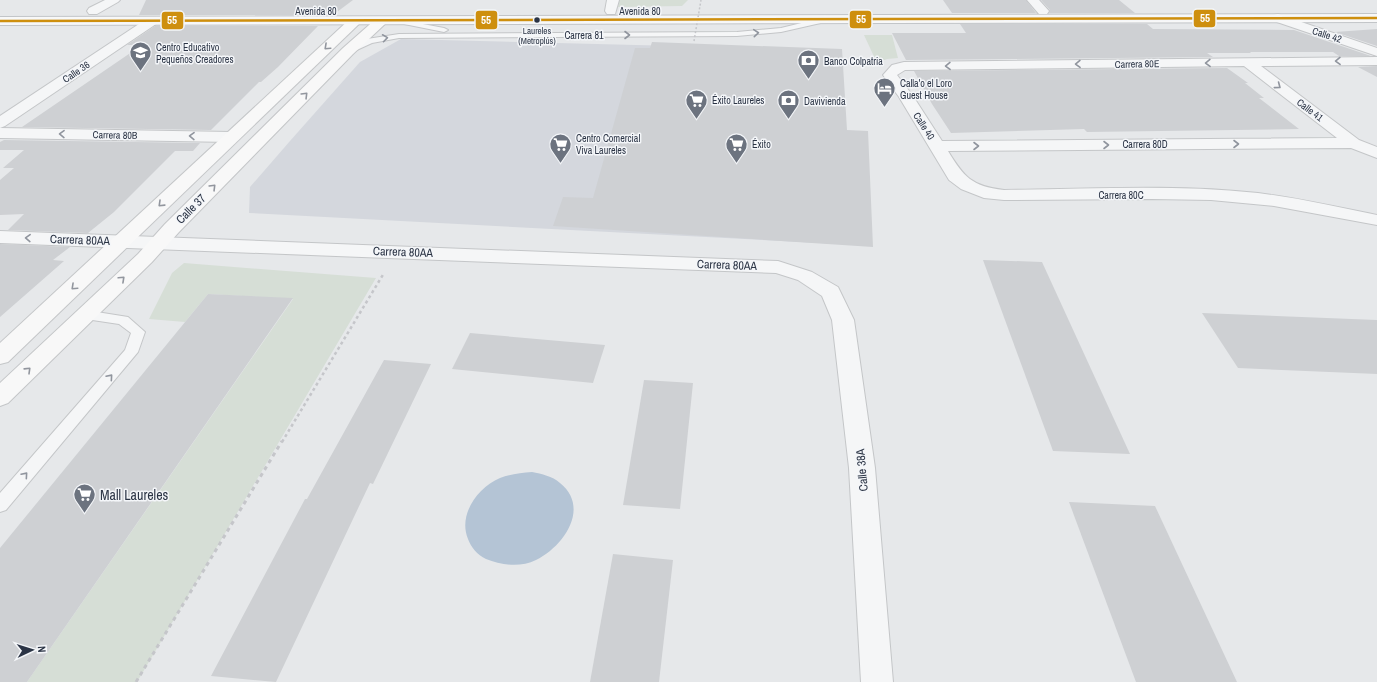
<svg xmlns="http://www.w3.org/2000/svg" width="1377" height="682" font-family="'Archivo Narrow',sans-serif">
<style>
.built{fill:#d4d7dd}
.green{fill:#d6ded6}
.water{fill:#b4c4d5}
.building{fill:#ced0d3}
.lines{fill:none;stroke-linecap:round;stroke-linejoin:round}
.lane-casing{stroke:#c4c6c8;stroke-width:2}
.street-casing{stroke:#c4c6c8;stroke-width:2}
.secondary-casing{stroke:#c4c6c8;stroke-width:2}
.primary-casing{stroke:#c2c5c8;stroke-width:2}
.path-far1{stroke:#c5c6ca;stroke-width:2.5;stroke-dasharray:3 3;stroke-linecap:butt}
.path{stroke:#c5c6ca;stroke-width:3;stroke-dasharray:4 4;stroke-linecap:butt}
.lane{fill:#f5f6f7;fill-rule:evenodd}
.street{fill:#f5f6f7;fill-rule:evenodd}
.secondary{fill:#f8f8f8;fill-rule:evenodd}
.primary{fill:#f8f8f8;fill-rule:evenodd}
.path-bridge{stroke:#c5c6ca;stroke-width:1.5;stroke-dasharray:2 2;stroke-linecap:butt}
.bus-1-casing{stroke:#f4f6f9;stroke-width:4.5}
.bus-1{stroke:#ce8f0e;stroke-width:2.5}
.oneway{stroke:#90959e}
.oneway2{stroke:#92969e}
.bus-dot{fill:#2b3445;stroke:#f4f6f9;stroke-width:1.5}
.labels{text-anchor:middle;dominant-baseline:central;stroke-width:3;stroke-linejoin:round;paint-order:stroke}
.far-bus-label{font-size:9px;fill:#2b3445;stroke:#f4f6f9}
.far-street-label{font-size:10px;fill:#2b3445;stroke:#f4f6f9}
.far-poi-label{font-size:10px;fill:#2b3445;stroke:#f4f6f9;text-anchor:start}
.street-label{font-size:12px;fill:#2b3445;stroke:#f4f6f9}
.near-poi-label{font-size:14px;fill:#2b3445;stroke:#f4f6f9;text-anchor:start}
.line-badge{stroke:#f4f6f9;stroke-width:1.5}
.badge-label{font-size:11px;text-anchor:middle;font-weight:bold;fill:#fff}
</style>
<rect width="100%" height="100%" fill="#e6e8ea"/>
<polygon class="built" points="401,39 838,50 857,245 249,213 250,187 290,141 360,62"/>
<g class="green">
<polygon points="619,0 688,0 682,6 618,7"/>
<polygon points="864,35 892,35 898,58 887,59 877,63"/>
<polygon points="184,263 376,278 137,682 27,682 293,299 208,294 185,322 149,319 172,273"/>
</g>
<path class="water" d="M 532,472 C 542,474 552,476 560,483 C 591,508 563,547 536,560 C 520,568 501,565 486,559 C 477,555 471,547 468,539 C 458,515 477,488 500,478 C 510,474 521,473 532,472 Z"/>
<g class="building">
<polygon points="146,0 353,0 333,15 139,15"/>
<polygon points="943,0 1026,0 1036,13 952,13"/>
<polygon points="1041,0 1119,0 1135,13 1049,13 1050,10"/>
<polygon points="960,24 1147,24 1153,29 1294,30 1371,56 1339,56 1333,52 1250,52 1251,53 1207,53 1213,57 906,60 892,33 966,33"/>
<polygon points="155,26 318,26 278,67 261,82 259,82 211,130 22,127 142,45 127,45"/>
<polygon points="1377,29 1377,46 1335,32"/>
<polygon points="652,42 842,49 847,130 868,131 873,247 553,226 563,197 593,198 635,48 650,48"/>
<polygon points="1377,66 1377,77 1358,67"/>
<polygon points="1227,68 1248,83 1245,83 1264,98 1259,98 1299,129 1087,132 1084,129 951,133 932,104 914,71"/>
<polygon points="4,140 200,143 193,151 175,151 114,212 88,233 8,230 24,214 0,215 0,180 14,168 3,168 24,150 0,150 0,142"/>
<polygon points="0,244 70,247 53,260 64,261 0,317"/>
<polygon points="983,260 1042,262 1130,454 1053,451"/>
<polygon points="208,294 293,298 27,682 0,682 0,548"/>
<polygon points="1202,313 1377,320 1377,374 1238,368"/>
<polygon points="470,333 605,345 593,383 452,369"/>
<polygon points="384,360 431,364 373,484 370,483 276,682 211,676 305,499 307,499"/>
<polygon points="644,380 693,383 680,509 623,505"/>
<polygon points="1069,502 1155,506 1237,682 1136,682"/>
<polygon points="613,554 673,560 659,682 590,682"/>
</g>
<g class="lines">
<defs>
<g id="lane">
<polygon points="822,18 826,20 825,22 781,32 737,36 399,38 372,43 348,54 344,51 367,39 399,34 737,32 781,28"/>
<polygon points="396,19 444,28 448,30 444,32 399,23 396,23"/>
<polygon points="84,310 128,317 145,332 138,352 6,510 0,512 0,493 125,350 131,333 119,324 79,318 77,315 79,312"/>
</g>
<g id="street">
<polygon points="105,0 120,0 118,2 97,14 89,14 87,11 89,8"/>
<polygon points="607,0 619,0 615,14 607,14 605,11"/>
<polygon points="1027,0 1039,0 1049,11 1047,14 1039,14"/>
<polygon points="1278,14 1377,48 1377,56 1274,21 1272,18 1274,15"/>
<polygon points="152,17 156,18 158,21 156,24 5,126 0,128 0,116 148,18"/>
<path d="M 1377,57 L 1377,65 L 1261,66 L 1359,140 L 1377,147 L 1377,158 L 1351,148 L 948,151 C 964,177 971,186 1004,190 C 1089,189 1174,184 1258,193 C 1298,198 1338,207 1377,215 L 1377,225 L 1274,206 L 1211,200 L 1152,199 L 1004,200 L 984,198 L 961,189 L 949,180 L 899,97 L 883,75 L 892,65 L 904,62 ZM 1244,66 L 1337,138 L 942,141 L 913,96 L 897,75 L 905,70 Z"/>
<polygon points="0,128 231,132 237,134 239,137 237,140 231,142 0,138"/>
<polygon points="0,231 778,261 812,272 838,287 854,320 875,468 893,682 861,682 849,468 832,320 822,296 798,280 776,273 0,243"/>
</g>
<g id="secondary">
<polygon points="355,17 359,18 361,21 359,24 8,362 0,364 0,343 351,18"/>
<polygon points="381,17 385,18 387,21 385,24 353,54 179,232 152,262 8,403 0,406 0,383 138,254 165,224 343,48 377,18"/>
</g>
<polygon id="primary" points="1377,14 1377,22 0,25 0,17"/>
</defs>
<use href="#lane" class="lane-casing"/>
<use href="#street" class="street-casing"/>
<use href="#secondary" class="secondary-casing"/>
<use href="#primary" class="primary-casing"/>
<polyline class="path-far1" points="282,442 384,273"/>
<polyline class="path" points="136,682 282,441"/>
<use href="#lane" class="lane"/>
<use href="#street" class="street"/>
<use href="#secondary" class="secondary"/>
<use href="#primary" class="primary"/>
<polyline class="path-bridge" points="694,41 701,0"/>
<defs>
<polyline id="bus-1" points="0,21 1377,18"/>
</defs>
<use href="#bus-1" class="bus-1-casing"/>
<use href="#bus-1" class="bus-1"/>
</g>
<defs><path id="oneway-chevron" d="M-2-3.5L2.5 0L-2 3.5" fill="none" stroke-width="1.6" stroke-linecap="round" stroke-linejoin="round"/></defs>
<g class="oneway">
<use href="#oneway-chevron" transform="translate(756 33) rotate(-5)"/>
<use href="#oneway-chevron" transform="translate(627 35)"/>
<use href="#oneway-chevron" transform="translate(385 38) rotate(-8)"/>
<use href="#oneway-chevron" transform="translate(1338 61) rotate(179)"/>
<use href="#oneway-chevron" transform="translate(1208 63) rotate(179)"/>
<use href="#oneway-chevron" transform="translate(1078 64) rotate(179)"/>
<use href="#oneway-chevron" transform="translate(948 66) rotate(179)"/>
<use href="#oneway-chevron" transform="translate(1278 86) rotate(37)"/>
<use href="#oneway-chevron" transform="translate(62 134) rotate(-179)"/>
<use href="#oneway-chevron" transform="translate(192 136) rotate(-179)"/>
<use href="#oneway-chevron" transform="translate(1236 144)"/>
<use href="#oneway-chevron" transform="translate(1106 145)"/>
<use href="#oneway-chevron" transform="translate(976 146)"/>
<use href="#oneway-chevron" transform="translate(28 238) rotate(-178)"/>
<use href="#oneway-chevron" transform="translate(110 377) rotate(-49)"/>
<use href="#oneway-chevron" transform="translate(25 475) rotate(-49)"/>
</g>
<g class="oneway2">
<use href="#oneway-chevron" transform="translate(327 47) rotate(137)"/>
<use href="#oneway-chevron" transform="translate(305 95) rotate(-45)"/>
<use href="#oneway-chevron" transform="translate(213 187) rotate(-45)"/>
<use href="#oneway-chevron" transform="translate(161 204) rotate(136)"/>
<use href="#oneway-chevron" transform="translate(122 279) rotate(-43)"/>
<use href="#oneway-chevron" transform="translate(74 287) rotate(137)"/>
<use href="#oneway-chevron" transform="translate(28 370) rotate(-44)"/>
</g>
<defs>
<symbol id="school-pin" viewBox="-11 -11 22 30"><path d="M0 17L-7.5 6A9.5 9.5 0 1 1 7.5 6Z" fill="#6c737f" stroke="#f4f6f9"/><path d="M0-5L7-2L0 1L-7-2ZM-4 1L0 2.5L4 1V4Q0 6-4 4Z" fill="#fff"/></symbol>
<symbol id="bank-pin" viewBox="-11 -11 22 30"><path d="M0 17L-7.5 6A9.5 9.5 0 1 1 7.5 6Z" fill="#6c737f" stroke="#f4f6f9"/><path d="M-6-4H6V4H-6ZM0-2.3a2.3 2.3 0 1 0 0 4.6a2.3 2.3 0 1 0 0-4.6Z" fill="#fff"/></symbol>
<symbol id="hotel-pin" viewBox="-11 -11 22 30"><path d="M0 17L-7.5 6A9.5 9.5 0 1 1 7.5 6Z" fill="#6c737f" stroke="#f4f6f9"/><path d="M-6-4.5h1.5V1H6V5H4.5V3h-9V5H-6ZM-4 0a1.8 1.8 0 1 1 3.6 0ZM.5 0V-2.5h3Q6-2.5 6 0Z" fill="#fff"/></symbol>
<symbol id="supermarket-pin" viewBox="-11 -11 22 30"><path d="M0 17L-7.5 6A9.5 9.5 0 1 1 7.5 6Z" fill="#6c737f" stroke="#f4f6f9"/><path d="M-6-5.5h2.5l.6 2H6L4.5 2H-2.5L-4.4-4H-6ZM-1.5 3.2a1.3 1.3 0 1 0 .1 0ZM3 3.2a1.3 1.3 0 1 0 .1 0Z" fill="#fff"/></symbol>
</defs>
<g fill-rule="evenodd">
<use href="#school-pin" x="128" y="40" width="25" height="34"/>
<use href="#bank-pin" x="796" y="48" width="25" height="34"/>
<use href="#hotel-pin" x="872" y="76" width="25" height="34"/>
<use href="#supermarket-pin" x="684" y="88" width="25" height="34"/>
<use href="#bank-pin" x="776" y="88" width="25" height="34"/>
<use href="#supermarket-pin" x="548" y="132" width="25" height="34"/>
<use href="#supermarket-pin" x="724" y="132" width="25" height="34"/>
<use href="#supermarket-pin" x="72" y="482" width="25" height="34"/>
</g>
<circle class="bus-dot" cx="537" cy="20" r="3.5"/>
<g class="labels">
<g class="far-bus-label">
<text x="537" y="31">Laureles<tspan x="537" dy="10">(Metroplús)</tspan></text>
</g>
<g class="far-street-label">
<text x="316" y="11">Avenida 80</text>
<text x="640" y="11">Avenida 80</text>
<text x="584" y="35">Carrera 81</text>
<text transform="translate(1327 35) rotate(18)">Calle 42</text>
<text transform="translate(1137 64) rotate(-1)">Carrera 80E</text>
<text transform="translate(76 72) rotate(-34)">Calle 36</text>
<text transform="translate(1310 110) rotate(37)">Calle 41</text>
<text transform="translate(924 126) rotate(57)">Calle 40</text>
<text transform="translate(115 135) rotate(1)">Carrera 80B</text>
<text x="1145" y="144">Carrera 80D</text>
<text x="1121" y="195">Carrera 80C</text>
</g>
<g class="far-poi-label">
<text x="156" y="47">Centro Educativo<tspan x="156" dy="12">Pequeños Creadores</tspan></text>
<text x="824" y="61">Banco Colpatria</text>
<text x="900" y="83">Calla'o el Loro<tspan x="900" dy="12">Guest House</tspan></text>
<text x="712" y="100">Éxito Laureles</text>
<text x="804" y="101">Davivienda</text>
<text x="576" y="138">Centro Comercial<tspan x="576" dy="12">Viva Laureles</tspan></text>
<text x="752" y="144">Éxito</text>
</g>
<g class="street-label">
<text transform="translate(191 209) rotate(-45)">Calle 37</text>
<text transform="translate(80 240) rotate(2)">Carrera 80AA</text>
<text transform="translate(403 252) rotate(2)">Carrera 80AA</text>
<text transform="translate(727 265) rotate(2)">Carrera 80AA</text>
<text transform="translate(862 470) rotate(-95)">Calle 38A</text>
</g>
<g class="near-poi-label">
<text x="100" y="495">Mall Laureles</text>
</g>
</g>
<g class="line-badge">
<rect x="1193" y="9" width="23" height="19" rx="4" fill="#ce8f0e"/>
<rect x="849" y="10" width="23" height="19" rx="4" fill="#ce8f0e"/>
<rect x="475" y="10" width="23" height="20" rx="4" fill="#ce8f0e"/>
<rect x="161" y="11" width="23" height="19" rx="4" fill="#ce8f0e"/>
</g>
<g class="badge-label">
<text x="1205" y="22">55</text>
<text x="861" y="23">55</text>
<text x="486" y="24">55</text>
<text x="172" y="24">55</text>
</g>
<g transform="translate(32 650) rotate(86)" stroke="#f4f6f9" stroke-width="3" paint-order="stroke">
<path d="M0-3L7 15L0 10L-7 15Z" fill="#2b3445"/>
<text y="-6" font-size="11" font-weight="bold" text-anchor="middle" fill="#2b3445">N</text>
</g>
</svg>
